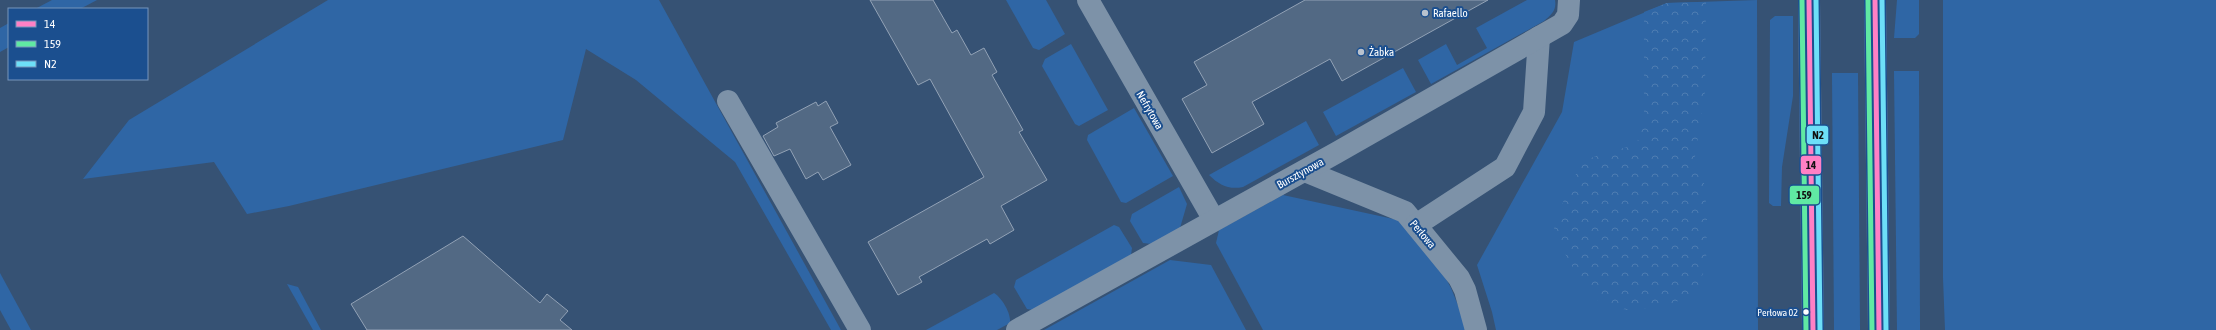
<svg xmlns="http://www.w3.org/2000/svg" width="2216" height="330" font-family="'Asap Condensed',sans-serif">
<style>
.grass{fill:#2f66a5}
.forest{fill:url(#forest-crowns)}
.building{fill:#526984;stroke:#92a2b6}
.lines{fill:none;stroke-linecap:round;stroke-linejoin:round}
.minor{stroke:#7d92a8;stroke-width:22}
.major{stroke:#7d8ea7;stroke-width:22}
.bus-1-casing{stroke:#1b4f8f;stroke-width:8}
.bus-2-casing{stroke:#1b4f8f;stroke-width:8}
.bus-3-casing{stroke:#1b4f8f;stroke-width:8}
.bus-1{stroke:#ff80c5;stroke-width:5}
.bus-2{stroke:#60e9a3;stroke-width:5}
.bus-3{stroke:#6ddff8;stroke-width:5}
.poi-dot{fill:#b9c2ce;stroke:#1b4f8f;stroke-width:1.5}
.bus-dot{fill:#fff;stroke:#1b4f8f;stroke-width:1.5}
.labels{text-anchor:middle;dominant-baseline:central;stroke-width:4;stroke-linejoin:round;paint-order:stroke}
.bus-label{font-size:10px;fill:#fff;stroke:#1b4f8f;text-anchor:end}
.poi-label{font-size:11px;fill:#fff;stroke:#1b4f8f;text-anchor:start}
.street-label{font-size:11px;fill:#fff;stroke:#1b4f8f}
.line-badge{stroke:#1b4f8f;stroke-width:1.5}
.pale-badge-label{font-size:11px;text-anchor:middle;font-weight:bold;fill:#111}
</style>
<defs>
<pattern id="forest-crowns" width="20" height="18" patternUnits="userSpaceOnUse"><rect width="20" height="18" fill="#2f66a5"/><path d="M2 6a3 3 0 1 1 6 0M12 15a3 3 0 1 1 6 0" fill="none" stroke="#4e7db2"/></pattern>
</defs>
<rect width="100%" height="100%" fill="#365274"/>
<g class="grass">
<polygon points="52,0 97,0 80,9 35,9"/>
<polygon points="328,0 659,0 841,330 831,330 735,162 636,80 586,49 563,140 289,206 247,214 214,162 83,179 129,120"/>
<polygon points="1006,0 1046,0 1065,34 1039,50 1033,48"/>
<path d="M 1527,0 L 1555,0 C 1557,10 1551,15 1544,21 L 1431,84 L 1418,60 L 1446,44 L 1457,65 L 1487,48 L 1476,28 Z"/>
<polygon points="1757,0 1758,330 1496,330 1492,312 1477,265 1562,112 1574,42 1667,3"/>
<polygon points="1897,0 1919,0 1919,34 1915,38 1894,38"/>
<polygon points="1943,0 2216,0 2216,330 1945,330 1943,278"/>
<polygon points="1775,16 1793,16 1793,96 1782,167 1781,206 1773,206 1769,203 1770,20"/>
<polygon points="9,23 9,47 0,52 0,28"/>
<polygon points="1071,44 1108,110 1079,126 1075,124 1042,66 1045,59"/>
<polygon points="1403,68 1416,92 1336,136 1323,112"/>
<polygon points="1894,71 1919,71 1920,330 1897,330"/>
<polygon points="1832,73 1858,73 1860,330 1834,330"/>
<polygon points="1134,108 1173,176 1126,203 1121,202 1087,140 1088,135"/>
<path d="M 1306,121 L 1319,145 L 1243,187 C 1229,190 1219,185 1209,175 Z"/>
<polygon points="1179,187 1187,204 1180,228 1152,244 1143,243 1130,221 1132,214"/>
<polygon points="1283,195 1398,220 1437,262 1451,288 1468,330 1263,330 1216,243 1219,230"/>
<polygon points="1114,225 1119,227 1132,248 1131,255 1033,310 1027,309 1014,287 1016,280"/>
<polygon points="1170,260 1211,265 1246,330 1044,330"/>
<polygon points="0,273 31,330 11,330 0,310"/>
<polygon points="287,284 298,287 321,330 313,330"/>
<path d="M 994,293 C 1002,298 1011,313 1010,323 L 997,330 L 926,330 Z"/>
</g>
<polygon class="forest" points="1706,2 1705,92 1694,163 1704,183 1707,214 1706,266 1696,291 1669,306 1627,310 1600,303 1579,279 1563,250 1554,228 1567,191 1583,161 1607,152 1636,145 1644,123 1644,12 1667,3"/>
<g class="building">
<polygon points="870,0 933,0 952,33 957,30 971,55 984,48 997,72 992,75 1023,130 1019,132 1047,180 1001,206 1014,230 990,244 987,239 919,277 922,282 898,295 868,242 984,177 930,79 918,85"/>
<polygon points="1305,0 1488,0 1342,81 1330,59 1252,102 1264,124 1212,153 1182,99 1207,85 1194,62"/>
<polygon points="826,101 838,123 830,127 851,165 823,180 818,172 806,179 790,149 774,156 763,136 778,127 776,123 816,102 818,106"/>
<polygon points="463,236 540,303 547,294 568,311 560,320 572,330 367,330 351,304"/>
</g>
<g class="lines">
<g class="minor">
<polyline points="1088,0 1214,220"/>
<polyline points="728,101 860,330"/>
<polyline points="1305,171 1405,212 1459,278 1465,290 1476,330"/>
<polyline points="1416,225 1505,167 1534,112 1539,37"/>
<polyline points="1017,330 1336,153 1562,24 1568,15 1569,0"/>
</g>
<g class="major">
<polyline points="1809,0 1813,330"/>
<polyline points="1875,0 1879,330"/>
</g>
<defs>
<g id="bus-1">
<polyline points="1809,0 1813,330"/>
<polyline points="1875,0 1879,330"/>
</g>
<g id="bus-2">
<polyline points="1802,0 1806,330"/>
<polyline points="1868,0 1872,330"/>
</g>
<g id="bus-3">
<polyline points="1816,0 1820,330"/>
<polyline points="1882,0 1886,330"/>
</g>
</defs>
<use href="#bus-1" class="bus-1-casing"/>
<use href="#bus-2" class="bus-2-casing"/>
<use href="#bus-3" class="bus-3-casing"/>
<use href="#bus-1" class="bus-1"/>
<use href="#bus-2" class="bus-2"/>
<use href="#bus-3" class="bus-3"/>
</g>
<g class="poi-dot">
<circle cx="1425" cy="13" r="4"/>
<circle cx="1361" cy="52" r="4"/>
</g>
<circle class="bus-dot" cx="1806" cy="312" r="3.5"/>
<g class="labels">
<g class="bus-label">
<text x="1798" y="312">Perłowa 02</text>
</g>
<g class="poi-label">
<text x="1433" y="13">Rafaello</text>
<text x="1369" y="52">Żabka</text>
</g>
<g class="street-label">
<text transform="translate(1150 110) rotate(60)">Nefrytowa</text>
<text transform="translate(1300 173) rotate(-29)">Bursztynowa</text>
<text transform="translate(1423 234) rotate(50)">Perłowa</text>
</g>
</g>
<g class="line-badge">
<rect x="1806" y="125" width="23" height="20" rx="4" fill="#6ddff8"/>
<rect x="1800" y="155" width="22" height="20" rx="4" fill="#ff80c5"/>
<rect x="1789" y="185" width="31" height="20" rx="4" fill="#60e9a3"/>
</g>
<g class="pale-badge-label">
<text x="1818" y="139">N2</text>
<text x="1811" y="169">14</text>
<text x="1804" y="199">159</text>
</g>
<rect x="8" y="8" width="140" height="72" fill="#1b4f8f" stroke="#7695bc"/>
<rect x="16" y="21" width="20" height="6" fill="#ff80c5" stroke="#7695bc"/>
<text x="44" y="28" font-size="12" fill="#ffffff">14</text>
<rect x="16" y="41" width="20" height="6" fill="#60e9a3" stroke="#7695bc"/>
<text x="44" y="48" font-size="12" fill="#ffffff">159</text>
<rect x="16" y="61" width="20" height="6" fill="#6ddff8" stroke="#7695bc"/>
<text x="44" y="68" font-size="12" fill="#ffffff">N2</text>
</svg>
